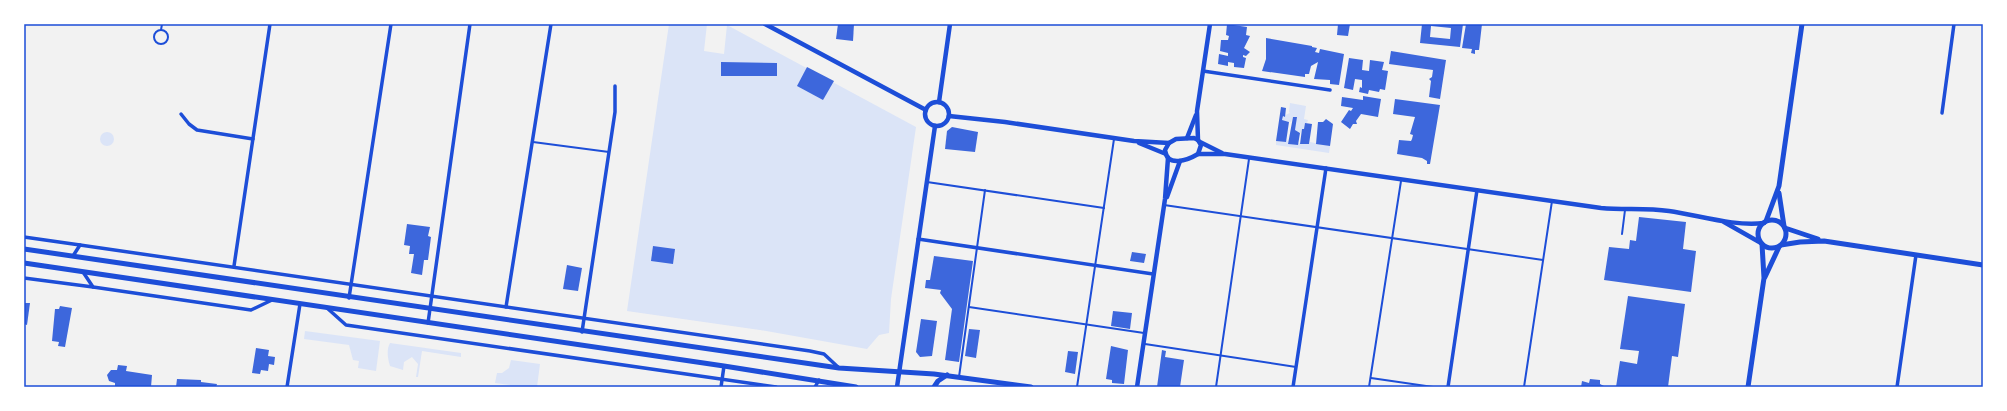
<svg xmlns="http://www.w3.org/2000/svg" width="2007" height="411" font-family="Ubuntu,sans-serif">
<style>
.green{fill:#dbe4f7}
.building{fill:#3d67dc;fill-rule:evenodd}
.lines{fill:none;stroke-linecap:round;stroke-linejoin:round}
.service{stroke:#1d4ed8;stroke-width:2}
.minor{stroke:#1d4ed8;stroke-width:3.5}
.tertiary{stroke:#1d4ed8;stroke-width:4.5}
.secondary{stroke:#1d4ed8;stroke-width:5}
.neatline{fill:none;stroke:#1d4ed8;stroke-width:1.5}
</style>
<rect width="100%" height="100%" fill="#f2f2f2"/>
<g class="green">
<polygon points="669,24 707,24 704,51 724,54 727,25 916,127 891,299 889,333 879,335 867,349 760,330 627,311"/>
<polygon points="1290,103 1306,106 1304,119 1308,120 1307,123 1305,123 1304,129 1302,129 1301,133 1295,130 1296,117 1293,117 1291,122 1282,120 1283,116 1290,113 1289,112"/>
<circle cx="107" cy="139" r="7"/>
<polygon points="1286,140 1288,141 1288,144 1298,145 1298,143 1309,144 1310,142 1330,146 1329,153 1276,145 1276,141 1286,142"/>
<polygon points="305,331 380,341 376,371 358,368 359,361 353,360 349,345 304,339"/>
<path d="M 390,343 L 461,353 L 461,357 L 422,351 L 418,377 L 416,377 L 418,364 L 412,357 L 404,362 L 403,370 L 390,366 C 388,359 386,350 390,343 Z"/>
<polygon points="511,360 540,364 537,387 510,387 510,385 495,383 497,373 502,373 509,368"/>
</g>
<g class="building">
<polygon points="838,24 854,24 853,41 836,39"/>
<polygon points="1227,24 1247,27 1246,35 1250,36 1244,48 1250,52 1246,56 1243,55 1243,57 1246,58 1244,68 1234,67 1234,63 1228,62 1228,66 1218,64 1219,54 1228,56 1228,53 1220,51 1221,40 1228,40 1229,36 1226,35"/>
<polygon points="1338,24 1350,24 1348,36 1337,35"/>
<path d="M 1422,24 L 1463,24 L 1460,47 L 1420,43 ZM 1431,26 L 1451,28 L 1450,39 L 1430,37 Z"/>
<polygon points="1466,24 1482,24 1479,50 1475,50 1475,54 1471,53 1472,49 1462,48"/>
<polygon points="1266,38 1312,46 1312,47 1317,48 1315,52 1319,53 1320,49 1344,54 1339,85 1330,84 1330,80 1314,79 1318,62 1311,66 1309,74 1305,74 1305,77 1262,71 1266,59"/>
<polygon points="1391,51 1446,60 1440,99 1429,97 1431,81 1429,79 1432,77 1433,70 1389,64"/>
<polygon points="1349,58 1363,60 1362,70 1369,71 1370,60 1384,62 1382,70 1388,71 1385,90 1380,89 1379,92 1369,90 1368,94 1359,92 1360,87 1362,88 1362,78 1362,80 1355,79 1353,90 1344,88"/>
<polygon points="721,62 777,63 777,76 721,76"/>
<polygon points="807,67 834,81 823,100 797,86"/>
<polygon points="1363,96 1381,99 1378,117 1361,114 1356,121 1357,124 1353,124 1350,129 1341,122 1349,110 1351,111 1353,108 1341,106 1342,97 1363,100"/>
<polygon points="1395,99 1440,105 1430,164 1427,164 1427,161 1422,158 1397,154 1399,140 1411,141 1412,139 1413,135 1410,134 1415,117 1393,114"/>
<polygon points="1281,107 1286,108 1285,117 1283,116 1282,120 1289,122 1286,142 1276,141"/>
<polygon points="1293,117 1297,117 1295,130 1300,133 1298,145 1288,144"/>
<polygon points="1326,119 1333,124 1330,146 1316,144 1318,122 1323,122"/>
<polygon points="1305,123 1312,124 1309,144 1300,144 1302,129 1304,129"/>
<polygon points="952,127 978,132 975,152 945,149 947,131"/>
<polygon points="1639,217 1686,222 1683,249 1696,251 1691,292 1604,280 1609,247 1629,249 1630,240 1636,241"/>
<polygon points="407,224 430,227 428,236 431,237 428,260 424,260 422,275 411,273 414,254 409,254 410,246 404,245"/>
<polygon points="653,246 675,249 673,264 651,261"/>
<polygon points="1132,252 1146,254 1144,263 1130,261"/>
<polygon points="934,256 973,261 959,362 945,360 952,309 940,293 941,290 925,288 926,280 930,280"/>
<polygon points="567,265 582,268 578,291 563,289"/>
<polygon points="1628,296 1685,304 1678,357 1672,356 1668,387 1616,387 1620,361 1637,364 1639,351 1620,349"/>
<polygon points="24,303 30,303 27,325 24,324"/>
<polygon points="60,306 72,308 65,347 58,346 59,342 52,341 55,309 59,309"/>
<polygon points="1113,311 1132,313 1130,329 1111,326"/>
<polygon points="921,319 937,321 932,356 920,357 916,352"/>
<polygon points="969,329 980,330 976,358 965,356"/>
<polygon points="1111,346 1128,350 1124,384 1112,383 1112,380 1106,379"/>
<polygon points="256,348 269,350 268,356 275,357 274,365 269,364 268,371 261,370 260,374 252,373"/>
<polygon points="1162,350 1166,351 1165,357 1184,360 1180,387 1157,387"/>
<polygon points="1068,351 1078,352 1075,374 1065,372"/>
<polygon points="118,365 127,366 126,371 152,375 151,387 115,387 115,383 109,381 107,375 111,370 117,370"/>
<polygon points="177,379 201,380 201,382 217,384 216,387 176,387"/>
<polygon points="1590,379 1600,380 1600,384 1606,387 1581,387 1582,381 1589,383"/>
</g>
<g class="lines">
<g class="service">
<circle cx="161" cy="37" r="7"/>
<polyline points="161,30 162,24"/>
<polyline points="533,142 609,152"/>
<polyline points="927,182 1104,208"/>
<polyline points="1164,205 1543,260"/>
<polyline points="1622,234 1625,210"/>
<polyline points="969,307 1144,333"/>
<polyline points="1145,344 1296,367"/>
<polyline points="959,377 985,190"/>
<polyline points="1371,378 1433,387"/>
<polyline points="1077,387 1114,139"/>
<polyline points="1216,387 1249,159"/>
<polyline points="1369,387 1401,181"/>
<polyline points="1524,387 1552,201"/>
</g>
<g class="minor">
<polyline points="1203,71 1330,90"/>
<polyline points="1942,113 1954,24"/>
<polyline points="181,114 189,124 197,130 253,139"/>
<polyline points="24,237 80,245"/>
<polyline points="918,239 1153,274"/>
<path d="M 73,256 L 80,245 C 323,278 566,316 810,351 L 824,354 L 839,368"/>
<polyline points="234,266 270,24"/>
<polyline points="83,272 93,287 251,310 272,300"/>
<polyline points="24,278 93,287"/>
<polyline points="349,298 391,24"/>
<polyline points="506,307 551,24"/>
<polyline points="327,308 346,325 776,387"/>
<polyline points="428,323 470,24"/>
<polyline points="582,332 615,112 615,86"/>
<polyline points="287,387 300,304"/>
<polyline points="721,387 724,366"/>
<polyline points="815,387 819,380"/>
<polyline points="1293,387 1326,168"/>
<polyline points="1448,387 1477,190"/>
<polyline points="1897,387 1916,255"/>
</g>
<g class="tertiary">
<polyline points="765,24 926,110"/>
<circle cx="937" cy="114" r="12"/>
<polyline points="939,102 950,24"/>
<polyline points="949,116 1005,122 1134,141 1169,143"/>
<polyline points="1187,138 1196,115"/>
<path d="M 1194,138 L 1198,140 L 1201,145 L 1198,154 C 1188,160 1167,168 1165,150 L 1169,143 L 1176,139 Z"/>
<polyline points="1198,140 1197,111 1210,24"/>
<polyline points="1200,142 1222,153"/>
<polyline points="1139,143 1166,154"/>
<path d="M 1198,154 L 1225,154 L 1601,208 C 1624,210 1646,208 1669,211 C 1698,215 1735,227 1764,223"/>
<polyline points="1167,197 1180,161"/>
<polyline points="1724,222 1761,243"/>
<polyline points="897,387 935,126"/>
<polyline points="1137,387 1165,199 1168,158"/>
</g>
<g class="secondary">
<polyline points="1779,193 1784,226"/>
<circle cx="1772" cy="234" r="14"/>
<polyline points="1766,221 1779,186 1802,24"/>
<polyline points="1785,228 1818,239"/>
<polyline points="1781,245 1800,242 1824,241 1983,265"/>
<polyline points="24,249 839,368 934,374 1031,387"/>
<polyline points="24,263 724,366 856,387"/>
<polyline points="1765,277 1779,247"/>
<polyline points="934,387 938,381 947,375"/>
<polyline points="1748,387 1764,278 1762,244"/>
</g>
</g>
<rect width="2007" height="411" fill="none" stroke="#ffffff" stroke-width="50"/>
<rect x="25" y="25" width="1957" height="361" class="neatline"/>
</svg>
